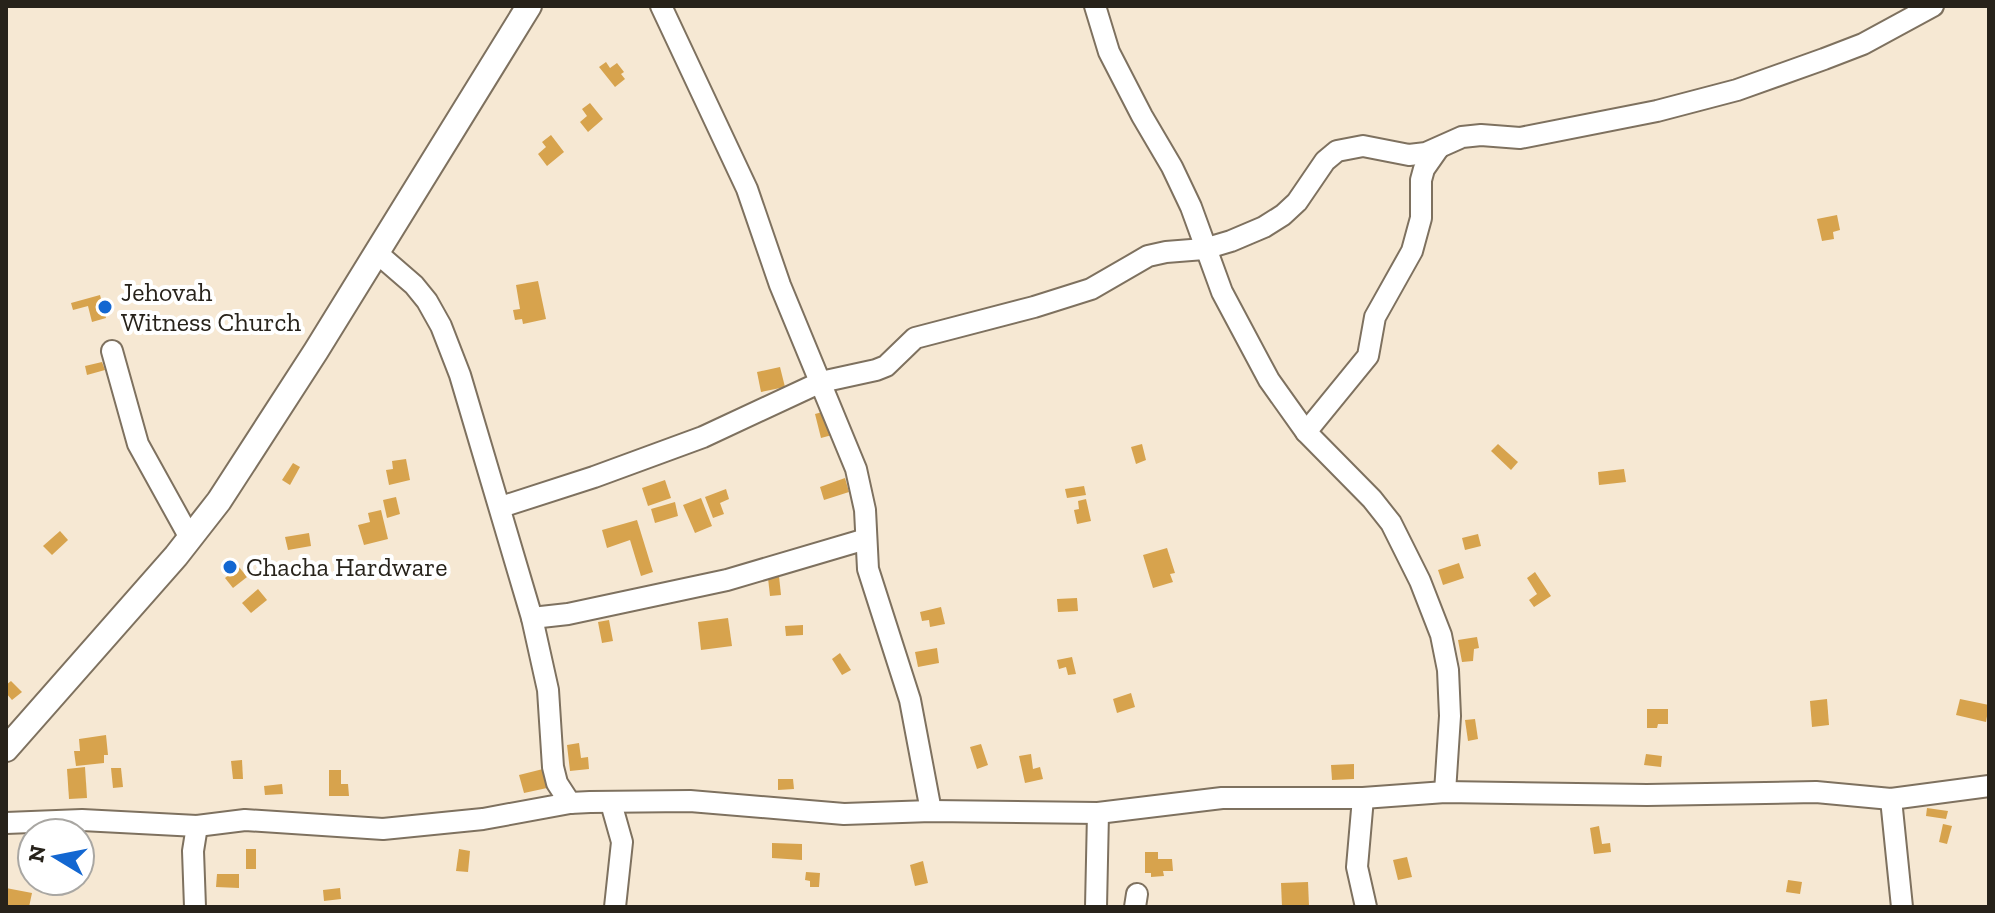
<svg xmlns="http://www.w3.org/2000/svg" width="1995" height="913" font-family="'Zilla Slab',serif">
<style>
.building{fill:#d7a34d}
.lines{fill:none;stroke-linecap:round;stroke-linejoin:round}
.minor-casing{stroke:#7e715f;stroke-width:24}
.tertiary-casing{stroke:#7e715f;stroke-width:28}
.minor{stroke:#fff;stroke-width:20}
.tertiary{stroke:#fff;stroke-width:24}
.poi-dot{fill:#1367d1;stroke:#fff;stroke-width:3}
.labels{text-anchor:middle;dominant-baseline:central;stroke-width:8;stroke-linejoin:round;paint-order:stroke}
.poi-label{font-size:26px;fill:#27221a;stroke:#fff;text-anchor:start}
</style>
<rect width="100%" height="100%" fill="#f6e8d3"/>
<g class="building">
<polygon points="606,62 610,68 617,63 624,72 621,74 625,79 615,87 599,67"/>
<polygon points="590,103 603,119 588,132 580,122 587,116 582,109"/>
<polygon points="551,135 564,152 547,166 538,154 546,147 542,142"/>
<polygon points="1837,215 1840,230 1833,232 1834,239 1822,241 1817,219"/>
<polygon points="538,281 546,319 523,324 522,319 515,320 513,310 520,309 516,285"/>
<polygon points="100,295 106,318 92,322 88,306 73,310 71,303"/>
<polygon points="102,362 105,370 87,375 85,366"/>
<polygon points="780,367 785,387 761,392 757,372"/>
<polygon points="826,411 832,435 821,438 815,414"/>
<polygon points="1142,444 1146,460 1136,464 1131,447"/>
<polygon points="1498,444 1518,462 1511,470 1491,451"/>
<polygon points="406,459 410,480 389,485 386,470 393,469 392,461"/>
<polygon points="293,463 300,467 290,485 282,480"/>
<polygon points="1624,469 1626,482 1599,485 1598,472"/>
<polygon points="845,478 849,492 824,500 820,487"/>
<polygon points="665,480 671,498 648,506 642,488"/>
<polygon points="1084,486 1086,495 1067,498 1065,489"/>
<polygon points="726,489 729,499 720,503 724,514 713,518 705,497"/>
<polygon points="396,497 400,514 387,518 383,500"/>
<polygon points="701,498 712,526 695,533 683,505"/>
<polygon points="1086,499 1091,521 1077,524 1074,510 1079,509 1078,501"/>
<polygon points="675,502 678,516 655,523 651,509"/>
<polygon points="381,510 388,539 364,545 358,525 370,522 368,513"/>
<polygon points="637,520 653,572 641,576 630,540 607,548 602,530"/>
<polygon points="60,531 68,540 52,555 43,546"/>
<polygon points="309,533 311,546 288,550 285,537"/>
<polygon points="1478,534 1481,546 1465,550 1462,538"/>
<polygon points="1167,548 1175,573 1170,574 1173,582 1153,588 1143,555"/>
<polygon points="1459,563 1464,578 1443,585 1438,570"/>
<polygon points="239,567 247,577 233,588 225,578"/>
<polygon points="1535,572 1551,596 1534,607 1529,600 1537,594 1527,578"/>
<polygon points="779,576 781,595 770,596 768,578"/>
<polygon points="258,589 267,600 251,613 242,603"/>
<polygon points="1077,598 1078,611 1058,612 1057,599"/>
<polygon points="941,607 945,624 930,627 929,620 922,621 920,612"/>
<polygon points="728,618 732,646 701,650 698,622"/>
<polygon points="609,620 613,641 602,643 598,622"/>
<polygon points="803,625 803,635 786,636 785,626"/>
<polygon points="1477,637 1479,648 1474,649 1473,661 1462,662 1458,640"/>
<polygon points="937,648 939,663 918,667 915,652"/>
<polygon points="840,653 851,670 842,675 832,659"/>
<polygon points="1072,657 1076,674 1068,675 1066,667 1059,669 1057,660"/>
<polygon points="11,681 22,692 12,700 6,693 6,685"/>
<polygon points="1131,693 1135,707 1117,713 1113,699"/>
<polygon points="1827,699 1829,725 1812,727 1810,701"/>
<polygon points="1960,699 1989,705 1986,722 1956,715"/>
<polygon points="1647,709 1668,709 1668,724 1658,724 1657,728 1647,728"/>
<polygon points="1475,719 1478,739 1468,741 1465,720"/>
<polygon points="106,735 108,755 104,755 104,763 76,766 74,751 80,751 79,739"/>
<polygon points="579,743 581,758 588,757 589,769 570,771 567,745"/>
<polygon points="981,744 988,765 977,769 970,747"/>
<polygon points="1031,754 1033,769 1040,767 1043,779 1025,783 1019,756"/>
<polygon points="1646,754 1662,756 1661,767 1644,765"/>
<polygon points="242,760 243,779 233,779 231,761"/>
<polygon points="1354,764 1354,779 1332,780 1331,765"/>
<polygon points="85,767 87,798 69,799 67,769"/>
<polygon points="111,768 121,768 123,787 113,788"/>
<polygon points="543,769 547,788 524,793 519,775"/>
<polygon points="329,770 341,770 341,784 348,784 349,796 329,796"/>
<polygon points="778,779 793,779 794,789 778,790"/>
<polygon points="282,784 283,794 265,795 264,786"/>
<polygon points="1927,808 1948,811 1946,819 1926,816"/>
<polygon points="1943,824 1952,826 1947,844 1939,842"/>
<polygon points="1599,826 1602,844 1610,843 1611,852 1594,854 1590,828"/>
<polygon points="772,843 802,844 802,860 772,858"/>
<polygon points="80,846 93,847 93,868 80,867"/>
<rect x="246" y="849" width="10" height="20"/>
<polygon points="459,849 470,851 468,872 456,871"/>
<polygon points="1145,852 1158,852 1158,859 1172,859 1173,871 1163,871 1164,876 1151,877 1151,873 1145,873"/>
<polygon points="1407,857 1412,877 1398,880 1393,860"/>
<polygon points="923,861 928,883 915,886 910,865"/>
<polygon points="806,872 820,873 819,887 810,887 810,881 805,880"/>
<polygon points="217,874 239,874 239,888 216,887"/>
<polygon points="1788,880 1802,882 1800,894 1786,892"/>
<polygon points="1308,882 1309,906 1282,907 1281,883"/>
<polygon points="6,888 32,893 29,907 6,907"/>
<polygon points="340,888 341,899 324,901 323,890"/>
</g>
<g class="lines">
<defs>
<g id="minor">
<polyline points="661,6 747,189 780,285 856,469 865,510 868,569 910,700 931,811"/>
<polyline points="1095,6 1109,52 1142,116 1172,167 1191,207 1222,292 1269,380 1306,432 1372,499 1391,523 1420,581 1441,635 1448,670 1450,716 1445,792"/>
<polyline points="377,253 414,285 427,301 441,326 460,375 532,618 548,690 553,767 557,783 570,803"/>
<polyline points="112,351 138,444 190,538"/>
<polyline points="1306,432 1368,356 1375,317 1412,251 1421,218 1421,180 1424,169 1438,149"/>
<polyline points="501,507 594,477 703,437 821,382 876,370 886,366 915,338 1034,307 1091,289 1148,256 1166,252 1204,249 1231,241 1264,227 1283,215 1297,202 1325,161 1337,151 1363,146 1409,155 1426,153 1462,137 1481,135 1520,138 1657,111 1737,90 1824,59 1863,44 1933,6"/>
<polyline points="532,618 568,614 727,580 866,539"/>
<polyline points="1363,798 1357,867 1366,907"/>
<polyline points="1891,799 1902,907"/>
<polyline points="611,803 622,842 615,907"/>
<polyline points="6,823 82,820 197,826 245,820 383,829 483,819 570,803 590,802 690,801 844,814 931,811 1098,813 1222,798 1363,798 1445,792 1647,795 1816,792 1891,799 1989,786"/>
<polyline points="195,907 193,851 197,826"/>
<polyline points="1096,907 1098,813"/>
<polyline points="1135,907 1137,894"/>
</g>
<polyline id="tertiary" points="6,749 176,556 219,501 316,351 529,6"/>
</defs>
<use href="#minor" class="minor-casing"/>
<use href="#tertiary" class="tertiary-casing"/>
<use href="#minor" class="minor"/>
<use href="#tertiary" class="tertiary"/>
</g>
<g class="poi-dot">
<circle cx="105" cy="307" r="8"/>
<circle cx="230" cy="567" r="8"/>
</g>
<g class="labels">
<g class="poi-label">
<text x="121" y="292">Jehovah<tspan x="121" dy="30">Witness Church</tspan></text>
<text x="246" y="567">Chacha Hardware</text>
</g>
</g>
<rect width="1995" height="913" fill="none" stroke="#27221a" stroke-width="16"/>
<g transform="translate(56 857) rotate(280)"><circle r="38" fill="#ffffff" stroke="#a9a7a3" stroke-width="2"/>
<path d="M0-6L14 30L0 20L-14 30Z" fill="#1367d1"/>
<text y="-12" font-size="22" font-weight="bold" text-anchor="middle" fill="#27221a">N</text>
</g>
</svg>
